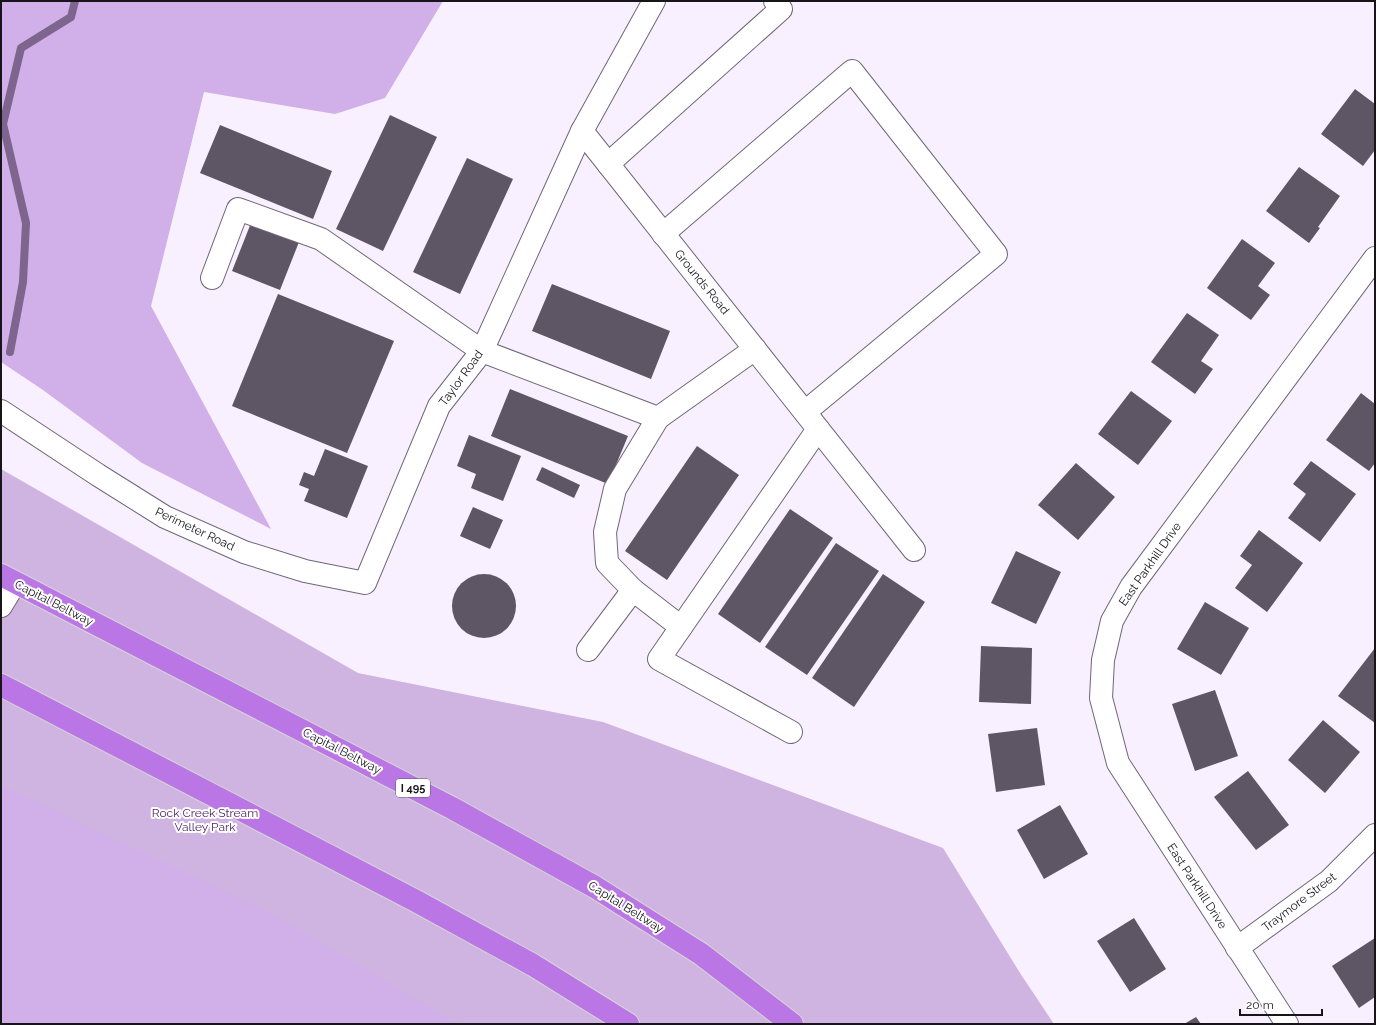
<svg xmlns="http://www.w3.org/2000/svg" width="1376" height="1025" font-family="Raleway,sans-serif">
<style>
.green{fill:#cfb4e2}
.forest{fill:#d1afe8}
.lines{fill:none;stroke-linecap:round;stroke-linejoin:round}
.stream{stroke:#7d658e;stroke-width:8}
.building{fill:#5e5664}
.minor-casing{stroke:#706777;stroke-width:24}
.highway-casing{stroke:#d5d5d6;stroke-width:24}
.minor{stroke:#fff;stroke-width:22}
.highway{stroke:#bb76e5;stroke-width:22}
.labels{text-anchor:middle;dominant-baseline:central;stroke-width:4;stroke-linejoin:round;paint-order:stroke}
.shield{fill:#fff;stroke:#5d5a5f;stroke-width:1}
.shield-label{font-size:11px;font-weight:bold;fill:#17141a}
.street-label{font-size:12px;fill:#17141a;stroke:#fff}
.park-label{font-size:12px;fill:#512669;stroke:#fff}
</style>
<rect width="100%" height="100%" fill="#f8f0fe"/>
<polygon class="green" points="1,469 358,673 603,722 943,848 1020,973 1054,1024 1,1024"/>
<g class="forest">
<polygon points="1,1 443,1 385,98 335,114 204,92 151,306 271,529 142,463 43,390 1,362"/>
<polygon points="1,785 274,915 459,1024 1,1024"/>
</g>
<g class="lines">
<polyline class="stream" points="10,352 23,282 26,223 3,124 21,48 71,17 75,1"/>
</g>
<g class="building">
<polygon points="1355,89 1375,104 1375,150 1363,166 1321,134"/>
<polygon points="390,115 437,137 383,251 336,229"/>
<polygon points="220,125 332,171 313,219 200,173"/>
<polygon points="467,158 513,179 460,294 413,272"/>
<polygon points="1299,167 1340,196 1318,227 1320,228 1309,243 1266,211"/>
<polygon points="251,223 299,242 280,290 232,271"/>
<polygon points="1242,239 1275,263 1258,286 1270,295 1251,320 1207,288"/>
<polygon points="552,284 670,331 651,379 532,331"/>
<polygon points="278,294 394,341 347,453 232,406"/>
<polygon points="1187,313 1219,335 1201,361 1213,369 1195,394 1151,362"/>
<polygon points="510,389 628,436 608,484 491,436"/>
<polygon points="1131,391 1172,421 1138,465 1098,434"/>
<polygon points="1361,393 1375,404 1375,463 1369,471 1326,440"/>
<polygon points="469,435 521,456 503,501 471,488 476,474 457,466"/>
<polygon points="697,446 739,475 667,580 625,551"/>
<polygon points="325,449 368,466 347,518 304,501 309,489 299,485 304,472 314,476"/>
<polygon points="1311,461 1356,494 1320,542 1288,518 1306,494 1293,484"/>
<polygon points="1076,463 1115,497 1078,540 1038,505"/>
<polygon points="542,467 580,485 574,498 536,480"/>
<polygon points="473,507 503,520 490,549 460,536"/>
<polygon points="790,509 833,538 760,643 718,614"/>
<polygon points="1259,530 1303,563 1267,612 1235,588 1252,565 1240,556"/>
<polygon points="836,543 879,571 807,675 765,647"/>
<polygon points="1016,551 1061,572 1036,624 991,603"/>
<polygon points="883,574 925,602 854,707 812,678"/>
<circle cx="484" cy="606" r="32"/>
<polygon points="1205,602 1249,628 1221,675 1177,649"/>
<polygon points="981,646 1032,648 1031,704 979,702"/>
<polygon points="1375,648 1375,723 1338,696"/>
<polygon points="1215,690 1238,756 1195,771 1172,704"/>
<polygon points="1323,720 1360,752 1325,793 1288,760"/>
<polygon points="1037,728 1045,785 996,792 988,734"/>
<polygon points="1248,771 1289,825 1256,850 1214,797"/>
<polygon points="1060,805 1088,854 1044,879 1017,830"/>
<polygon points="1134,918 1166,969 1130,992 1097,941"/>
<polygon points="1375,938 1375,997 1359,1008 1332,966"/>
<polygon points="1196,1017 1201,1024 1184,1024"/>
</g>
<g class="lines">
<defs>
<g id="minor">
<polyline points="582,131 914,550"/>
<polyline points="608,164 781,9 775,1"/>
<polyline points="663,234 852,71 996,254 805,412"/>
<polyline points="212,278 238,209 321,239 482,351 658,418 755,349"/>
<polyline points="1,411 98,475 165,517 244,552 305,571 365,583 439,406 482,351 582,131 654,1"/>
<polyline points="633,590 607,563 605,532 615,489 658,418"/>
<polyline points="1,606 15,583"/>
<polyline points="588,650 633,590 681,627"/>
<polyline points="791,732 659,659 818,429"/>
<polyline points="1237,948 1329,881 1375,835"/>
<polyline points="1287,1024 1118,763 1101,698 1103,660 1112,621 1131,587 1375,258"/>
</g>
<g id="highway">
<polyline points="1,575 452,808 595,887 701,954 792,1024"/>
<polyline points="1,685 416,901 533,965 628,1024"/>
</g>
</defs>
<use href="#minor" class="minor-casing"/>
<use href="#highway" class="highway-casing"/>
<use href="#minor" class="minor"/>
<use href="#highway" class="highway"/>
</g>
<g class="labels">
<rect class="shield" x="396" y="779" width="34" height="18" rx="3"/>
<g class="shield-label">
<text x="413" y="788">I 495</text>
</g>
<g class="street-label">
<text transform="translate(702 282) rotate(51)">Grounds Road</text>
<text transform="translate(461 378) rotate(-54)">Taylor Road</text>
<text transform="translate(195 529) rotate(25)">Perimeter Road</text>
<text transform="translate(1150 564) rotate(-55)">East Parkhill Drive</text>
<text transform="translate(54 603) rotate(27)">Capital Beltway</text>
<text transform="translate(342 751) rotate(27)">Capital Beltway</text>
<text transform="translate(1197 886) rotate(57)">East Parkhill Drive</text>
<text transform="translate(1299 902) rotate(-37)">Traymore Street</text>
<text transform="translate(626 907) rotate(32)">Capital Beltway</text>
</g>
<g class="park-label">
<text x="205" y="813">Rock Creek Stream<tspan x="205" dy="14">Valley Park</tspan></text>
</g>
</g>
<rect width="1376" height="1025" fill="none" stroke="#17141a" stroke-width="4"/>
<path d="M1240 1009v6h82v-6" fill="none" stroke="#17141a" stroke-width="2"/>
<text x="1246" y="1009" font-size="12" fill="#17141a" stroke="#ffffff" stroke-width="3" paint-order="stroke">20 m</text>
</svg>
